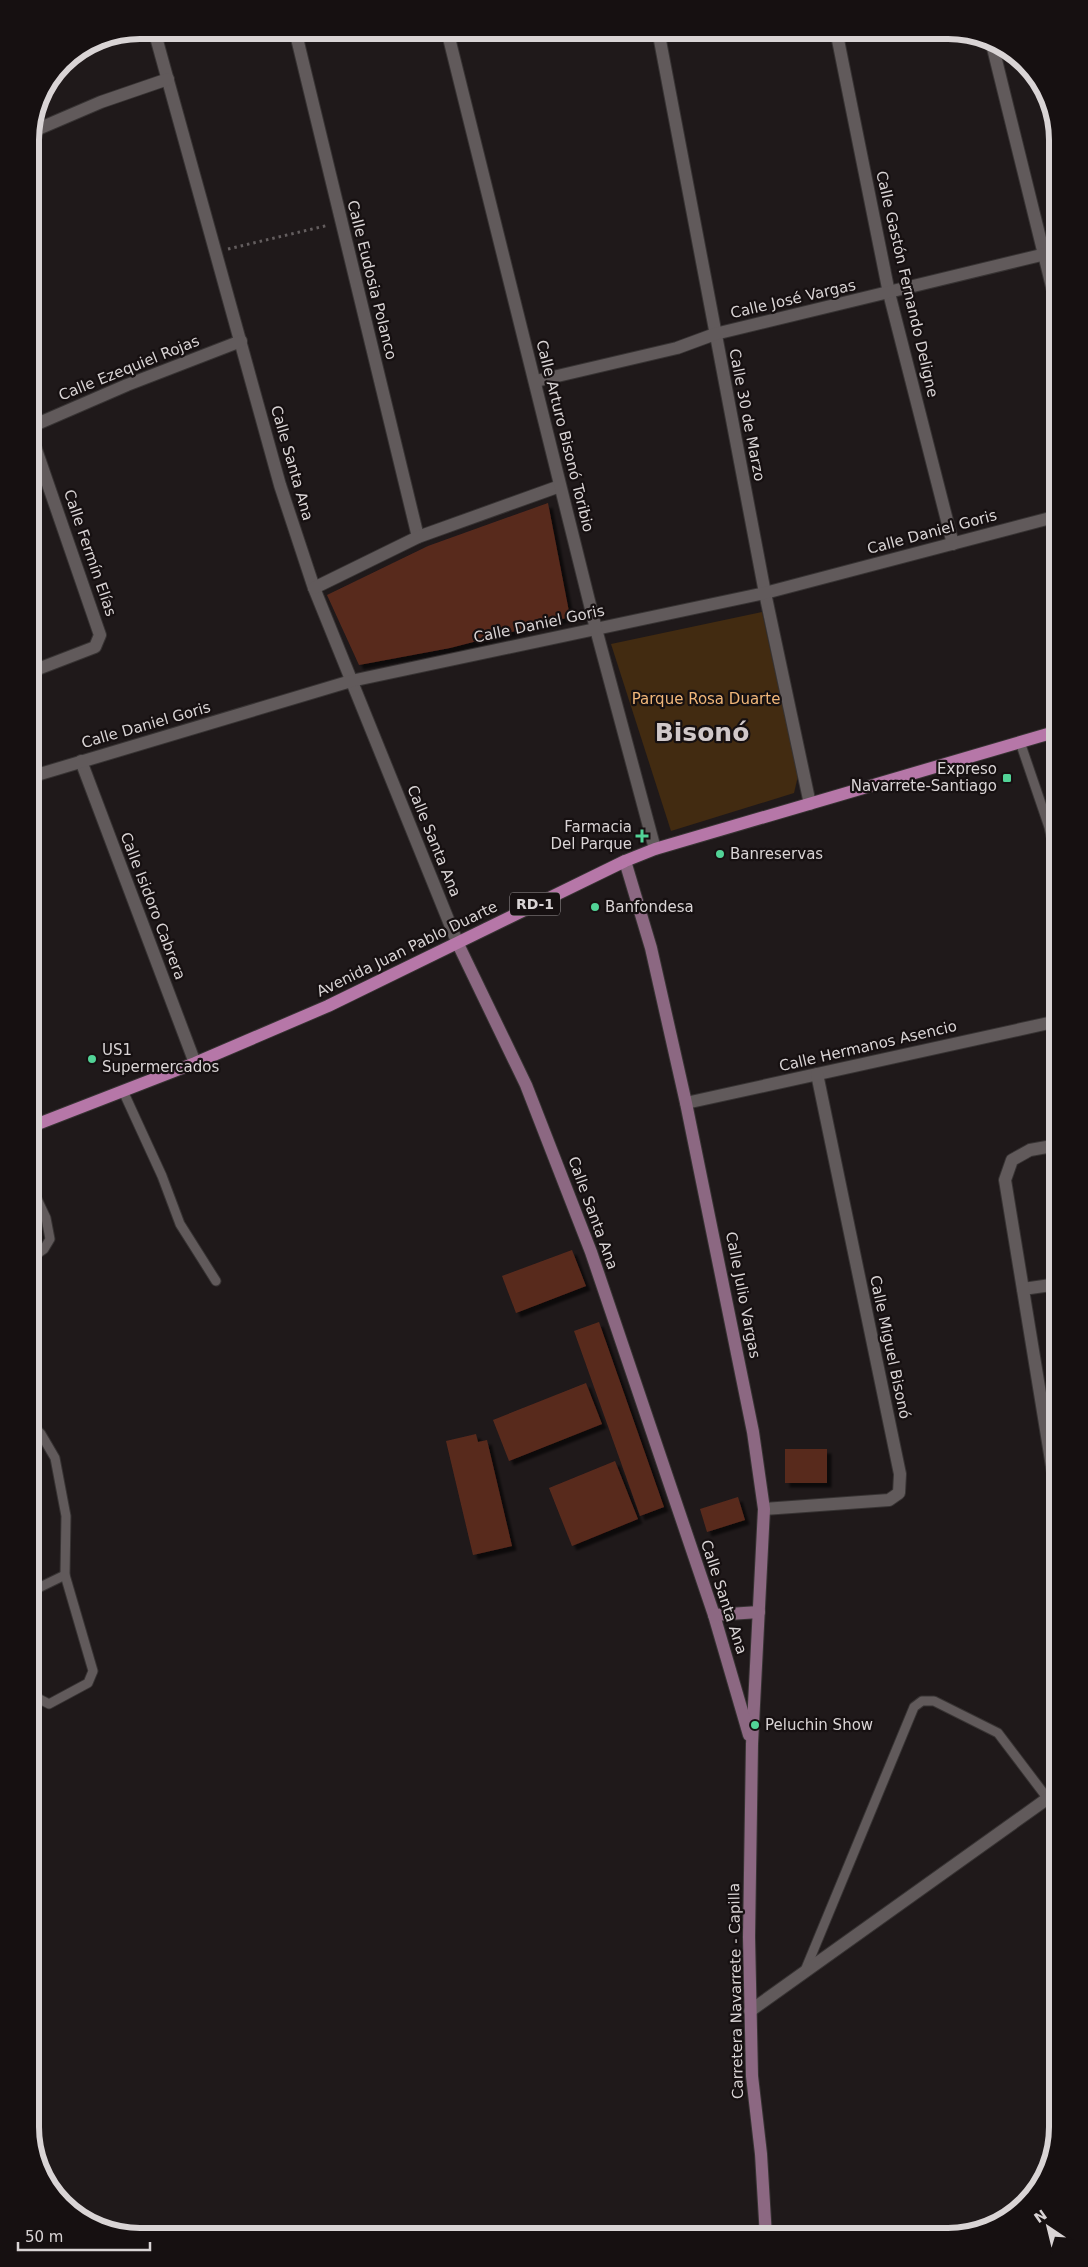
<svg xmlns="http://www.w3.org/2000/svg" width="1088" height="2267" font-family="'DejaVu Sans',sans-serif">
<style>
.green{fill:#422b11}
.building{fill:#592a1d;filter:url(#shadow)}
.lines{fill:none;stroke-linecap:round;stroke-linejoin:round}
.service-casing{stroke:#373333;stroke-width:11}
.minor-casing{stroke:#373333;stroke-width:14}
.tertiary-casing{stroke:#373333;stroke-width:14}
.secondary-casing{stroke:#373333;stroke-width:14}
.primary-casing{stroke:#373333;stroke-width:14}
.path{stroke:#645e5f;stroke-width:3;stroke-dasharray:2.5 4;stroke-linecap:butt}
.service{stroke:#615a5b;stroke-width:9}
.minor{stroke:#615a5b;stroke-width:12}
.tertiary{stroke:#615a5b;stroke-width:12}
.secondary{stroke:#8c6882;stroke-width:12}
.primary{stroke:#b677a8;stroke-width:12}
.poi-dot{fill:#52d397;stroke:#161011;stroke-width:2}
.labels{text-anchor:middle;dominant-baseline:central;stroke-width:4.5;stroke-linejoin:round;paint-order:stroke}
.shield{fill:#161011;stroke:#9e999a;stroke-width:1}
.shield-label{font-size:14px;font-weight:bold;fill:#d9d4d5}
.street-label{font-size:15px;fill:#d9d4d5;stroke:#161011}
.park-label{font-size:15px;fill:#f0b679;stroke:#161011}
.poi-label{font-size:15px;fill:#d9d4d5;stroke:#161011;text-anchor:start}
.town-label{font-size:25px;font-weight:bold;fill:#d0c8c9;stroke:#161011}
.rim{fill:none;stroke:#d9d4d5;stroke-width:6}
</style>
<defs>
<filter id="shadow"><feDropShadow dx="4.5" dy="4.5" stdDeviation="1" flood-color="#0009"/></filter>
</defs>
<rect width="100%" height="100%" fill="#1f191a"/>
<polygon class="green" points="762,612 798,776 794,793 671,831 611,644"/>
<g class="building">
<polygon points="548,503 570,617 450,648 359,665 327,595 428,546"/>
<polygon points="572,1250 586,1286 516,1313 502,1276"/>
<polygon points="599,1322 664,1507 640,1516 574,1331"/>
<polygon points="586,1383 602,1424 509,1461 493,1420"/>
<polygon points="476,1434 478,1442 487,1440 512,1546 473,1555 446,1441"/>
<rect x="785" y="1449" width="42" height="34"/>
<polygon points="615,1461 638,1519 572,1546 549,1488"/>
<polygon points="738,1497 745,1520 707,1532 700,1509"/>
</g>
<g class="lines">
<defs>
<g id="service">
<polyline points="1020,742 1049,827 1058,867"/>
<polyline points="123,1091 162,1176 180,1224 216,1281"/>
<polyline points="30,1259 44,1249 50,1239 46,1218 30,1184"/>
<polyline points="30,1592 65,1575"/>
<polyline points="30,1694 49,1704 88,1683 93,1671 65,1575 66,1516 55,1458 41,1434 30,1423"/>
<polyline points="804,1973 914,1707 922,1701 934,1701 998,1733 1048,1799"/>
</g>
<g id="minor">
<polyline points="154,30 280,485 314,588 458,944"/>
<polyline points="295,30 418,537"/>
<polyline points="658,30 765,593 810,804"/>
<polyline points="836,30 889,293 953,544"/>
<polyline points="992,44 1058,311"/>
<polyline points="31,132 101,102 168,79"/>
<polyline points="536,381 677,348 715,334 1058,251"/>
<polyline points="30,427 127,385 241,341"/>
<polyline points="314,588 418,537 560,486"/>
<polyline points="30,672 95,647 100,635 30,432"/>
<polyline points="81,761 195,1063"/>
<polyline points="30,777 351,681 765,593 1058,516"/>
<polyline points="686,1103 1058,1021"/>
<polyline points="1023,1289 1058,1284"/>
<polyline points="1058,1503 1005,1180 1012,1160 1030,1150 1058,1145"/>
<polyline points="764,1509 889,1500 899,1493 900,1474 817,1074"/>
<polyline points="750,2011 1058,1791"/>
</g>
<polyline id="tertiary" points="447,30 596,629 655,849"/>
<g id="secondary">
<polyline points="625,861 651,948 686,1103 753,1432 764,1509 752,1744 749,1937 752,2076 761,2154 766,2237"/>
<polyline points="458,944 526,1085 591,1252 714,1615 749,1735"/>
<polyline points="714,1615 759,1612"/>
</g>
<polyline id="primary" points="30,1127 195,1063 328,1006 625,861 655,849 1058,731"/>
</defs>
<use href="#service" class="service-casing"/>
<use href="#minor" class="minor-casing"/>
<use href="#tertiary" class="tertiary-casing"/>
<use href="#secondary" class="secondary-casing"/>
<use href="#primary" class="primary-casing"/>
<polyline class="path" points="228,249 329,225"/>
<use href="#service" class="service"/>
<use href="#minor" class="minor"/>
<use href="#tertiary" class="tertiary"/>
<use href="#secondary" class="secondary"/>
<use href="#primary" class="primary"/>
</g>
<g class="poi-dot">
<rect x="1002" y="773" width="10" height="10" rx="2.5"/>
<path d="M639.5 828.5h5v5h5v5h-5v5h-5v-5h-5v-5h5z"/>
<circle cx="720" cy="854" r="5"/>
<circle cx="595" cy="907" r="5"/>
<circle cx="92" cy="1059" r="5"/>
<circle cx="755" cy="1725" r="5"/>
</g>
<g class="labels">
<rect class="shield" x="510" y="892.5" width="50" height="23" rx="4"/>
<g class="shield-label">
<text x="535" y="904">RD-1</text>
</g>
<g class="street-label">
<text transform="translate(372 280) rotate(76)">Calle Eudosia Polanco</text>
<text transform="translate(907 284) rotate(77)">Calle Gastón Fernando Deligne</text>
<text transform="translate(793 299) rotate(-13)">Calle José Vargas</text>
<text transform="translate(129 368) rotate(-22)">Calle Ezequiel Rojas</text>
<text transform="translate(747 415) rotate(79)">Calle 30 de Marzo</text>
<text transform="translate(565 436) rotate(76)">Calle Arturo Bisonó Toribio</text>
<text transform="translate(292 463) rotate(74)">Calle Santa Ana</text>
<text transform="translate(932 532) rotate(-15)">Calle Daniel Goris</text>
<text transform="translate(90 553) rotate(71)">Calle Fermín Elías</text>
<text transform="translate(539 624) rotate(-12)">Calle Daniel Goris</text>
<text transform="translate(146 725) rotate(-16)">Calle Daniel Goris</text>
<text transform="translate(434 841) rotate(68)">Calle Santa Ana</text>
<text transform="translate(153 906) rotate(69)">Calle Isidoro Cabrera</text>
<text transform="translate(407 949) rotate(-26)">Avenida Juan Pablo Duarte</text>
<text transform="translate(868 1046) rotate(-13)">Calle Hermanos Asencio</text>
<text transform="translate(593 1213) rotate(70)">Calle Santa Ana</text>
<text transform="translate(743 1295) rotate(79)">Calle Julio Vargas</text>
<text transform="translate(890 1347) rotate(78)">Calle Miguel Bisonó</text>
<text transform="translate(724 1597) rotate(72)">Calle Santa Ana</text>
<text transform="translate(736 1991) rotate(-91)">Carretera Navarrete - Capilla</text>
</g>
<g class="park-label">
<text x="706" y="699">Parque Rosa Duarte</text>
</g>
<g class="poi-label">
<text x="997" y="769" text-anchor="end">Expreso<tspan x="997" dy="17">Navarrete-Santiago</tspan></text>
<text x="632" y="827" text-anchor="end">Farmacia<tspan x="632" dy="17">Del Parque</tspan></text>
<text x="730" y="854">Banreservas</text>
<text x="605" y="907">Banfondesa</text>
<text x="102" y="1050">US1<tspan x="102" dy="17">Supermercados</tspan></text>
<text x="765" y="1725">Peluchin Show</text>
</g>
<g class="town-label">
<text x="702" y="732">Bisonó</text>
</g>
</g>
<path d="M0 0H1088V2267H0ZM140 39H948A101 101 0 0 1 1049 140V2127A101 101 0 0 1 948 2228H140A101 101 0 0 1 39 2127V140A101 101 0 0 1 140 39Z" fill="#161011" fill-rule="evenodd"/>
<path class="rim" d="M140 39H948A101 101 0 0 1 1049 140V2127A101 101 0 0 1 948 2228H140A101 101 0 0 1 39 2127V140A101 101 0 0 1 140 39Z"/>
<g transform="translate(1048 2227) rotate(325)" stroke="#161011" stroke-width="4" paint-order="stroke">
<path d="M0-4L9 19L0 12L-9 19Z" fill="#d9d4d5"/>
<text y="-8" font-size="14" font-weight="bold" text-anchor="middle" fill="#d9d4d5">N</text>
</g>
<path d="M18 2242v8h132v-8" fill="none" stroke="#d9d4d5" stroke-width="2.5"/>
<text x="25" y="2242" font-size="15" fill="#d9d4d5" stroke="#161011" stroke-width="4" paint-order="stroke">50 m</text>
</svg>
